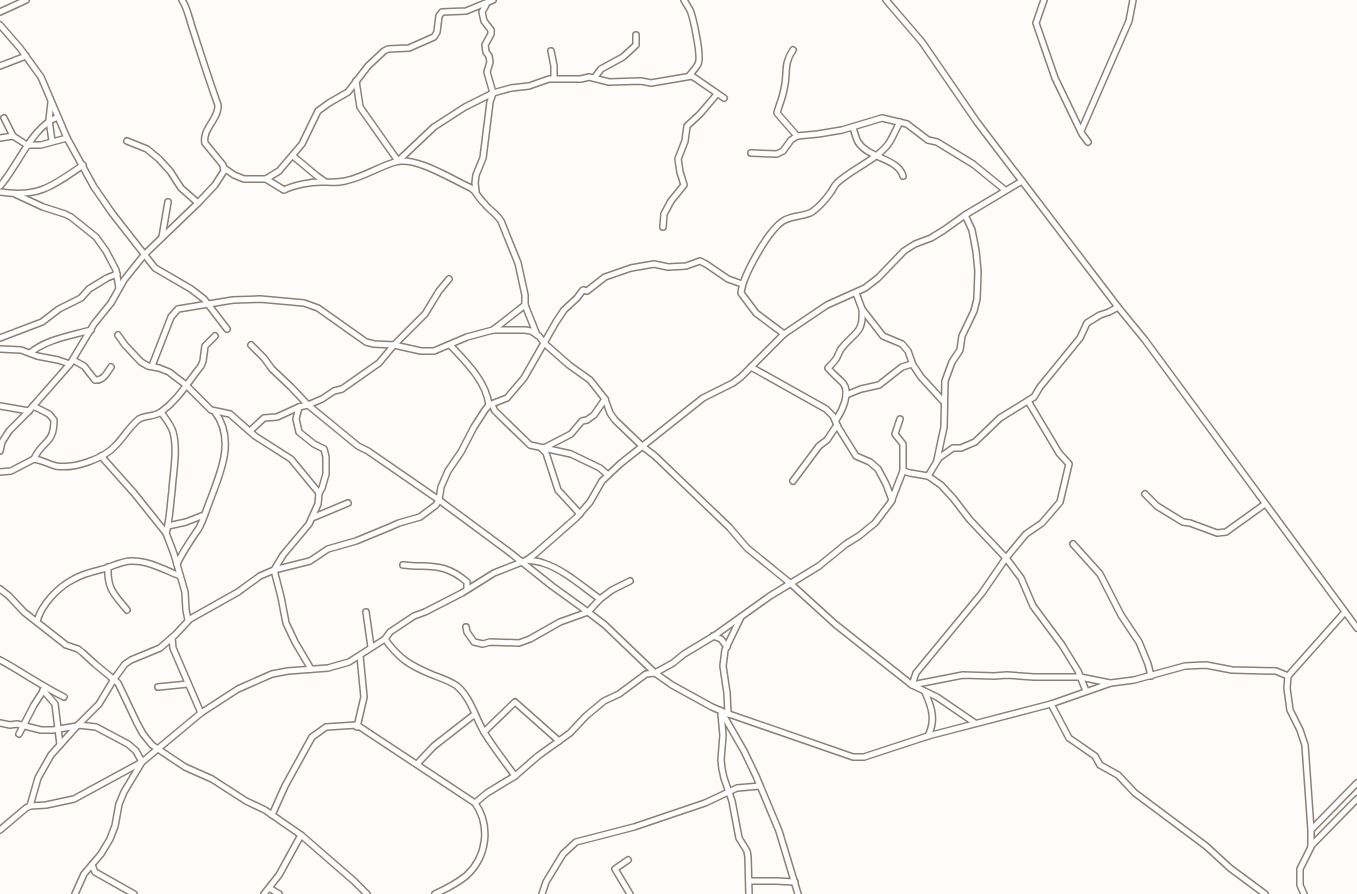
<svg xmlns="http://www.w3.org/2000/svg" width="1357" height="894" font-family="Raleway,sans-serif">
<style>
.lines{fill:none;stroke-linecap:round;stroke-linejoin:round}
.minor-casing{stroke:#8c8076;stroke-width:8}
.minor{stroke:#fff;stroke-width:5}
</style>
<rect width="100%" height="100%" fill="#fefbf9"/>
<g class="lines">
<defs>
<g id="minor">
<path d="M 684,0 C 686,3 688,7 690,10 C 693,17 702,57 698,64 C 696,68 692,72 689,76"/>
<polyline points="886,0 922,42 977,122 1118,307 1145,340 1357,628"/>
<polyline points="1044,0 1036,23 1055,78 1082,134 1088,142"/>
<polyline points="0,12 26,0"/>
<polyline points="0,25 20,48 41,77 67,138 94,187 112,213 155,268 191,289 204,299 227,329"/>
<path d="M 793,50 C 783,64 788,74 784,89 C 783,97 779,105 777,113 L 797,136"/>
<polyline points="551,51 554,66 554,78"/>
<polyline points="0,66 26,56"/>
<polyline points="595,77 601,69 623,57 636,45 636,35"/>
<polyline points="356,81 360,107 398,161 434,127 465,107 493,93 511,88 529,86 549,79 581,79 589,77 609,82 641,81 651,83 692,76 724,98"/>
<polyline points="51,102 49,120 52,141"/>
<polyline points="4,118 13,136 27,145 41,145 67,138"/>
<path d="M 853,127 C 854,131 856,138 858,142 C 869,159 898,158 903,176"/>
<polyline points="1081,131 1129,21 1133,0"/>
<polyline points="0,138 13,136"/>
<polyline points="127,141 147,149 159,159 170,171 181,188 198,203"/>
<polyline points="751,153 777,154 783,151 791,140 797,136 818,134 842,130 882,118 907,124 928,140 937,142 973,164 1005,190"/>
<polyline points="293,156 317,176 324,181"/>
<path d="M 224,168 L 234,175 L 244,179 L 266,179 L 284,190 C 294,185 310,182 321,182 C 329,182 337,183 345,181 C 362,178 378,167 395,162 C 416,156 451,179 471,188 C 477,192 478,198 484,203 C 489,210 496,213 501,221 L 518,263 L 525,295 L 525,305 L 537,335 L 539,336 L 544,343 L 569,365 L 590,380 L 605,399 L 610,413 L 615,420 L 642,446 L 655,456 L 729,527 L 747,548 L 790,583 L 835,624 L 912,685 L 963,675 L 994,676 L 1007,675 L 1034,677 L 1080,677 L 1110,683"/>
<polyline points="266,179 279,171 302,144 318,111 329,103 348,92 368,66 384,51 388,49 409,48 434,37 437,32 439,16 442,12 466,11 493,0"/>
<path d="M 0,186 C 18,166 32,126 58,117"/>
<polyline points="476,191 475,183 476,175 483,158 490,102 493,93 487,72 490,62 489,56 486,52 485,45 491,34 491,30 484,21 482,12 486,5"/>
<path d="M 0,192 C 38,198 53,186 83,165"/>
<polyline points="15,194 43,207 65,214 71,217 96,237 106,251 116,270 119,288"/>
<polyline points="663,227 664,214 671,201 684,185 680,172 678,159 685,141 687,126 700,114 717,94"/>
<polyline points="162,237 168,202"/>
<polyline points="856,293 862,309 883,336 902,344 908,351 913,365 921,377 943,401"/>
<polyline points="493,330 525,305"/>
<path d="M 784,334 L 756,313 L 741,293 C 743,275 768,231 783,221 C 792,215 803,217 812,212 C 819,207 826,199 831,192 C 833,189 834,186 837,183 C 852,169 878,159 889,143 C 893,137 896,129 900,122"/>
<polyline points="118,335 125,345 141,362 148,366 159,368 169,372 186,385 211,410 230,414 255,436 291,459 319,493"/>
<polyline points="0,338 42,322 59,309 81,298 89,289 107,278 117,274"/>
<polyline points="251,345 264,358 272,369 291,387 308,405 358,446 368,451 439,500 508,551 552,586 588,612 605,625 655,673 672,685 712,707 726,713 853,757 864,757 928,736 1051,704 1111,683 1134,680 1185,666 1206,665 1232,670 1276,671 1288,676 1345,612"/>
<path d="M 450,345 C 466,362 486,381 489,405"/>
<polyline points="0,349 21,350 37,356 58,360 70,364"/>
<path d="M 30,353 C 47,339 70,336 91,330"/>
<path d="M 73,360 L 84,366 L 95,380 C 103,381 107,373 111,367"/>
<polyline points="152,366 171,317 178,309 233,300 260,299 304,303 318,308 366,342 374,344 394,345 421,351 434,351 467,337 493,330 525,330 531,331 537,335"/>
<polyline points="751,367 826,409 833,416 838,427 856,456 870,462 878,469 886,484 892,500"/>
<polyline points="846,395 861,389 879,385 902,367 912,364"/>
<polyline points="492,405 495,411 530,445 571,454 600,468 608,475"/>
<polyline points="0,406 29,411"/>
<path d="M 33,406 L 49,414 L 54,420 C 54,445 42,440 34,459"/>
<polyline points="299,407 296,419 299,432 314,444 324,449 326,457 326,474 322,488 319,493 318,504 309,524 283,555 274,570 281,597 286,623 295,642 311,669"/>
<path d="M 161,412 C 165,418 171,425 173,432 C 178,450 173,473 172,491 C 170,505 170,520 166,533"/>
<path d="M 836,420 C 842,411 851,393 843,383 C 838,378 833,374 828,368 C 831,365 834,362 836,359 C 838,356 839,352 841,349 C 854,332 864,334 862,309"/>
<polyline points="250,431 264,418 277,417 299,407 308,405 322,399 334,391 342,389 379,363 394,345 425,314 439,291 449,279"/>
<path d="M 0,451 L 2,442 L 9,431 L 27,413 L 70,364 L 94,324 L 111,303 L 124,280 L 144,255 L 198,203 L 215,185 L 224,171 L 223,165 L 205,143 C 202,129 219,119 218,105 C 209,80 201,55 193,30 C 189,19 188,9 182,0"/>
<polyline points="101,456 134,493 166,533 174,554 185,592 186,610 188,620"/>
<polyline points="937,460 944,427 945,381 952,362 960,350 962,336 974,311 977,299 978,271 976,251 972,230 965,215"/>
<polyline points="903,471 910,473 928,476 941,485 953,498 970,520 1006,558 1021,578 1033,606 1062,645 1078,671 1086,691"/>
<path d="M 0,472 L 11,471 L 34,459 C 42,460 48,464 56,466 C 74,469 104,459 116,445 C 124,437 129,427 139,419 C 146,415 154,417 161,412 C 178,400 188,382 201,366 L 203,361 L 205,346 L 215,336"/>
<polyline points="928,476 939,458 953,448 961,448 975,442 1000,418 1034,397 1040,387 1080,338 1087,323 1100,315 1109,312 1118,307"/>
<polyline points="793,481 819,446 827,440 837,425"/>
<polyline points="1145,494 1157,506 1183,522 1190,523 1217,533 1226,532 1265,504"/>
<polyline points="580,514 558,490 546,453 542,449 571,434 582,421 587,420 594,415 605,399"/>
<polyline points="312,518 348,503"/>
<polyline points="168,526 186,522 204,515"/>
<polyline points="1073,544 1100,574 1121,615 1139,642 1148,664 1151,676"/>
<path d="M 527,560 C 532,561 538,561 543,563 C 563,569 583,587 600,599"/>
<path d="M 177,564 C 183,551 191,540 199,528 C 203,521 206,511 209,503 C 220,474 236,440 215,412"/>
<path d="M 403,565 C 431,568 444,562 467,582 L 467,589"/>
<path d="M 108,567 C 107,589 114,594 127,610"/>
<polyline points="0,589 9,596 24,612 66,645 78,649 83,653 95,664 118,683 137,723 143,734 152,745 185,767 212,779 246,801 265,810 301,835 354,881 367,894"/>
<polyline points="366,612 371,647"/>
<path d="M 37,621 C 42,604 58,587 74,579 C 84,573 96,571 107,568 C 115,565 125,560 133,561 C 149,561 165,570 180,576"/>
<polyline points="466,627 467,632 474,642 483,644 490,642 519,643 530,639 560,622 588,612 600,599 612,590 630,581"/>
<polyline points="713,636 721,639 727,647"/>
<polyline points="172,638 173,648 201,713"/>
<path d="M 385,639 C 399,659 411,666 433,675 C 441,678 450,681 457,686 C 471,698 475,717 484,732 C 493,747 505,762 515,776"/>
<path d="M 0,660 C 22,672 42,686 64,697"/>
<polyline points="1288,676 1287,688 1290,710 1300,730 1305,745 1311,830"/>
<polyline points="158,687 188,684"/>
<polyline points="43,690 55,704 60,745"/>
<path d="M 925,692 C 932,708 936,720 928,736"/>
<polyline points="1051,704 1069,738 1095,756 1100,765 1118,775 1135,793 1206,846 1230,868 1265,894"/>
<polyline points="721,711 744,751 756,776 779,831 798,894"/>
<polyline points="721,714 723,735 721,760 722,769 724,778 732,801 739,838 747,851 748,857 749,894"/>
<polyline points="728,714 727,693 723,666 725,650 741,617"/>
<polyline points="0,723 10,725 17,724 41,730 53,730 77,726"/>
<polyline points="975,723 937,697 912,685 916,673 982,593 1006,558 1026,534 1042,523 1060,502 1069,464 1059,453 1028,401"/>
<polyline points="357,727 364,697 360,656"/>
<polyline points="484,732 515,702 559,741"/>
<polyline points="19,734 34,705 45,688"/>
<polyline points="417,764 434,746 475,714"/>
<polyline points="475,803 487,793 515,776 538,756 570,733 586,716 604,701 619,694 646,674 655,673 673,663 684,654 714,636 770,596 819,566 846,544 859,536 875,523 891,502 903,471 903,444 895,434 900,419"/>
<polyline points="30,806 38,778 51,755 77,726 99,704 114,679 125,664 131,660 160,648 175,635 190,619 238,592 260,576 274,570 310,561 328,549 356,541 390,527 399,523 420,517 436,505 439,500 441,487 448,471 461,452 474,427 485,410 489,405 507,398 524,378 556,322 564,310 577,298 583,290 587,291 605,277 631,268 654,264 668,267 686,266 700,261 706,264 728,279 742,284"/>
<path d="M 272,815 L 285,786 L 312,737 L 326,727 L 357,725 L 475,803 C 491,826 487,857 466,876 C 457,883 446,889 435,894"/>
<polyline points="0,830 26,808 30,806 46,805 74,799 142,762 201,713 238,689 272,674 288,671 328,668 349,662 385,639 390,632 414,616 425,612 462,593 494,573 527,560 535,554 576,518 590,502 602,481 620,464 703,398 733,383 741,377 784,334 827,305 865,288 878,278 904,251 915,244 931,238 944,230 965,215 1022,181"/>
<polyline points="1311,846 1357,799"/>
<polyline points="628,860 615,869 630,894"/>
<polyline points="92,865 95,872 134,894"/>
<polyline points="749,881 776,881 795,882"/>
<polyline points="269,888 279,894"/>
<polyline points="75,894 84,874 101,854 110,839 115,826 119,804 124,792 142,762 136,751 128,744 96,727 78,725"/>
<polyline points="264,894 279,875 301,835"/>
<polyline points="542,894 546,882 563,854 576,842 634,827 705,803 737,788 760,786"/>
<polyline points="1304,894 1300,885 1300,869 1311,847 1311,830 1357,783"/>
</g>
</defs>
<use href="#minor" class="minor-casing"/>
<use href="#minor" class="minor"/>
</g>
</svg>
